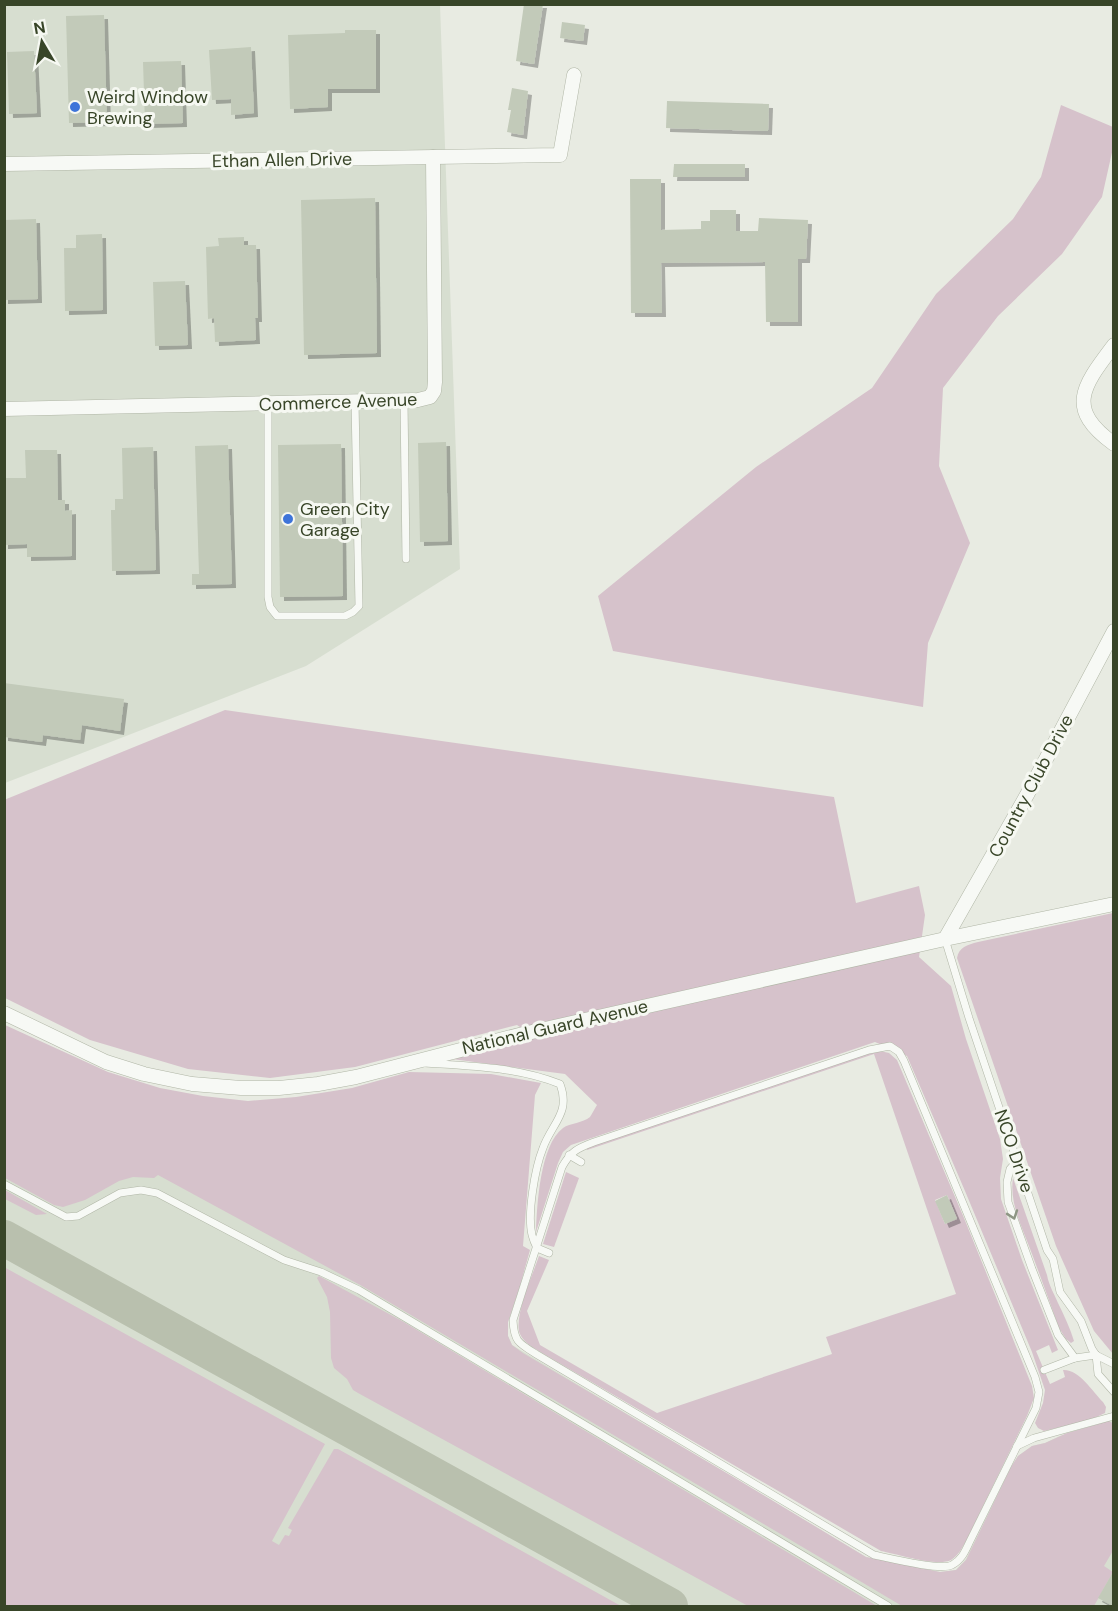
<svg xmlns="http://www.w3.org/2000/svg" width="1118" height="1611" font-family="'DM Sans',sans-serif">
<style>
.built{fill:#d7ded0}
.green{fill:#d6c2cb;fill-rule:evenodd}
.lines{fill:none;stroke-linecap:round;stroke-linejoin:round}
.taxiway{stroke:#b9c0ae;stroke-width:36}
.building{fill:#c2cab9;filter:url(#shadow)}
.service-casing{stroke:#b0b6a6;stroke-width:8}
.minor-casing{stroke:#b0b6a6;stroke-width:15}
.service{stroke:#f7f9f5;stroke-width:7}
.minor{stroke:#f7f9f5;stroke-width:14}
.oneway{stroke:#8e9684}
.poi-dot{fill:#3e74d9;stroke:#f6f8f2;stroke-width:2}
.labels{text-anchor:middle;dominant-baseline:central;stroke-width:6;stroke-linejoin:round;paint-order:stroke}
.poi-label{font-size:18px;fill:#384528;stroke:#f6f8f2;text-anchor:start}
.street-label{font-size:18px;fill:#384528;stroke:#f6f8f2}
</style>
<defs>
<filter id="shadow"><feDropShadow dx="4" dy="4" stdDeviation="0" flood-color="#0004"/></filter>
</defs>
<rect width="100%" height="100%" fill="#e8ebe2"/>
<g class="built">
<polygon points="5,5 440,5 460,569 306,666 5,783"/>
<polygon points="4,1086 522,1280 508,1322 508,1336 512,1345 866,1557 940,1572 956,1570 966,1559 1011,1467 1018,1456 1032,1446 1045,1443 1060,1436 1109,1421 1113,1421 1113,1606 5,1606"/>
</g>
<g class="green">
<polygon points="1061,105 1113,127 1113,148 1102,197 1062,254 998,316 943,388 939,466 970,543 928,643 923,707 613,651 598,596 756,467 872,388 936,294 1013,219 1041,177"/>
<path d="M 225,710 L 834,797 L 856,903 L 919,886 L 925,915 L 919,957 L 951,986 L 966,1039 L 1000,1139 L 1003,1159 L 1000,1178 L 1001,1199 L 1022,1260 L 1058,1350 L 1052,1353 L 1049,1345 L 1036,1351 L 1050,1384 L 1065,1377 L 1063,1370 C 1079,1369 1092,1391 1103,1402 L 1106,1407 L 1105,1413 L 1090,1420 L 1044,1431 L 1038,1428 L 1035,1423 L 1043,1403 L 1045,1390 L 1032,1352 L 965,1191 L 907,1056 L 875,1042 L 571,1145 L 563,1152 L 558,1163 L 536,1232 C 537,1205 540,1145 563,1128 C 570,1123 583,1123 590,1117 C 592,1114 595,1108 597,1105 L 565,1074 L 452,1059 L 534,1037 L 517,1025 L 355,1067 L 270,1078 L 188,1069 L 90,1040 L 5,998 L 4,800 Z"/>
<path d="M 1113,913 L 1114,913 L 1113,1354 L 1094,1331 L 1056,1246 L 957,958 C 959,947 967,945 978,942 Z"/>
<polygon points="5,1025 108,1072 160,1088 203,1096 248,1101 296,1097 352,1088 409,1072 491,1074 541,1083 535,1095 523,1246 530,1250 520,1286 508,1322 508,1336 512,1345 523,1353 735,1478 866,1557 940,1572 956,1570 966,1560 1011,1467 1018,1456 1032,1446 1045,1443 1067,1433 1109,1421 1114,1424 1114,1549 1104,1566 1113,1572 1094,1606 902,1606 362,1286 158,1175 154,1178 133,1177 119,1181 85,1200 63,1207 54,1205 5,1178"/>
<path d="M 880,1051 L 889,1053 L 897,1060 L 964,1218 L 1032,1386 L 1034,1398 L 1027,1416 L 966,1541 C 962,1548 958,1556 951,1560 C 937,1567 897,1554 881,1551 L 542,1353 C 534,1348 524,1343 520,1334 C 513,1318 533,1274 539,1256 L 549,1260 L 527,1311 L 540,1345 L 657,1413 L 832,1354 L 826,1337 L 956,1294 L 874,1054 L 587,1150 L 586,1148 L 867,1053 ZM 947,1195 L 957,1218 L 945,1224 L 935,1200 Z"/>
<polygon points="566,1172 579,1178 554,1247 543,1244"/>
<path d="M 1013,1178 L 1047,1275 C 1049,1286 1054,1293 1058,1303 C 1064,1315 1070,1328 1074,1341 L 1071,1343 L 1066,1339 L 1059,1328 C 1050,1303 1041,1278 1032,1254 C 1023,1229 1009,1204 1013,1178 Z"/>
<polygon points="4,1190 5,1190 47,1214 36,1215 5,1199"/>
<polygon points="4,1267 325,1444 272,1541 279,1545 285,1535 289,1536 292,1530 288,1528 334,1449 338,1449 621,1606 5,1606"/>
<polygon points="319,1276 402,1321 877,1606 748,1606 358,1393 353,1390 347,1379 334,1368 331,1358 330,1312 327,1297 317,1278"/>
</g>
<g class="lines">
<polyline class="taxiway" points="4,1238 670,1606"/>
</g>
<g class="building">
<polygon points="524,4 543,4 534,64 516,61"/>
<polygon points="104,15 107,122 69,123 66,16"/>
<polygon points="562,22 585,25 583,41 560,38"/>
<polygon points="345,30 376,30 376,89 328,89 328,107 290,109 288,35 345,33"/>
<polygon points="251,47 254,113 231,115 231,99 212,100 209,50"/>
<polygon points="34,51 37,113 9,114 7,52"/>
<polygon points="181,61 183,123 145,124 143,62"/>
<polygon points="512,88 528,91 523,135 507,132 511,110 508,110"/>
<polygon points="667,101 769,104 768,131 666,128"/>
<polygon points="674,164 745,164 745,177 673,177"/>
<polygon points="630,179 661,179 661,230 701,229 701,221 710,221 710,210 736,210 736,231 758,231 759,218 808,220 806,259 798,259 798,322 766,322 765,262 661,263 662,313 631,313"/>
<polygon points="375,198 377,353 304,355 301,200"/>
<polygon points="36,219 38,299 4,300 4,220"/>
<polygon points="102,234 103,310 65,311 64,248 76,248 76,235"/>
<polygon points="244,237 244,245 256,245 258,318 255,318 256,340 215,342 214,318 208,319 206,247 219,246 218,238"/>
<polygon points="185,281 188,345 155,346 153,282"/>
<polygon points="446,442 448,541 420,542 418,443"/>
<polygon points="341,444 343,596 280,597 278,445"/>
<polygon points="228,445 232,584 192,585 192,574 199,574 195,446"/>
<polygon points="153,447 156,570 112,571 111,510 115,510 115,499 123,499 122,448"/>
<polygon points="25,450 57,450 58,500 65,500 65,511 72,510 72,556 27,557 27,544 4,545 4,478 26,478"/>
<polygon points="4,683 124,699 120,731 82,725 80,740 43,735 42,742 4,737"/>
<polygon points="947,1195 957,1219 945,1224 935,1201"/>
<polygon points="1113,1572 1113,1606 1098,1598"/>
</g>
<g class="lines">
<defs>
<g id="service">
<polyline points="404,401 406,559"/>
<polyline points="268,404 268,597 270,607 277,616 345,616 353,612 359,606 355,402"/>
<polyline points="945,939 969,1018 1047,1250 1053,1259 1060,1292 1081,1321 1092,1349 1096,1355 1114,1364"/>
<path d="M 890,1046 L 899,1052 L 904,1061 L 1035,1377 L 1039,1392 L 1036,1408 L 971,1539 C 966,1549 963,1559 952,1565 C 940,1571 889,1558 874,1555 L 536,1354 C 518,1343 514,1341 513,1320 L 562,1167 C 571,1151 578,1148 594,1142 L 869,1050 Z"/>
<path d="M 425,1063 C 470,1066 518,1067 560,1084 C 571,1113 552,1123 543,1148 C 535,1168 527,1214 532,1235 C 533,1239 535,1244 537,1248 L 549,1253"/>
<polyline points="569,1155 581,1162"/>
<polyline points="1017,1161 1010,1169 1007,1182 1008,1202 1032,1269 1058,1335 1075,1358"/>
<polyline points="4,1184 66,1217 78,1216 120,1193 141,1190 157,1193 284,1260 321,1272 359,1290 888,1606"/>
<polyline points="1096,1355 1098,1374 1114,1392"/>
<polyline points="1044,1370 1075,1358 1096,1355"/>
<polyline points="1017,1446 1034,1438 1114,1416"/>
</g>
<g id="minor">
<polyline points="4,164 560,155 574,75"/>
<path d="M 1114,345 C 1084,385 1064,408 1114,444"/>
<polyline points="4,409 418,400 430,397 434,391 435,382 433,157"/>
<polyline points="945,939 1028,793 1114,631"/>
<polyline points="4,1013 106,1062 144,1074 192,1084 241,1088 279,1088 318,1084 356,1077 523,1034 945,939 1114,904"/>
</g>
</defs>
<use href="#service" class="service-casing"/>
<use href="#minor" class="minor-casing"/>
<use href="#service" class="service"/>
<use href="#minor" class="minor"/>
</g>
<defs><path id="oneway-chevron" d="M-2-3.5L2.5 0L-2 3.5" fill="none" stroke-width="1.6" stroke-linecap="round" stroke-linejoin="round" transform="scale(1.5)"/></defs>
<use class="oneway" href="#oneway-chevron" transform="translate(1013 1215) rotate(71)"/>
<g class="poi-dot">
<circle cx="75" cy="107" r="6"/>
<circle cx="288" cy="519" r="6"/>
</g>
<g class="labels">
<g class="poi-label">
<text x="87" y="97">Weird Window<tspan x="87" dy="21">Brewing</tspan></text>
<text x="300" y="509">Green City<tspan x="300" dy="21">Garage</tspan></text>
</g>
<g class="street-label">
<text transform="translate(282 160) rotate(-1)">Ethan Allen Drive</text>
<text transform="translate(338 402) rotate(-2)">Commerce Avenue</text>
<text transform="translate(1031 786) rotate(-62)">Country Club Drive</text>
<text transform="translate(555 1027) rotate(-13)">National Guard Avenue</text>
<text transform="translate(1014 1151) rotate(71)">NCO Drive</text>
</g>
</g>
<rect width="1118" height="1611" fill="none" stroke="#384528" stroke-width="12"/>
<g transform="translate(42 42) rotate(350)" stroke="#f6f8f2" stroke-width="4.5" paint-order="stroke">
<path d="M0-4.5L10 22L0 15L-10 22Z" fill="#384528"/>
<text y="-9" font-size="16" font-weight="bold" text-anchor="middle" fill="#384528">N</text>
</g>
</svg>
